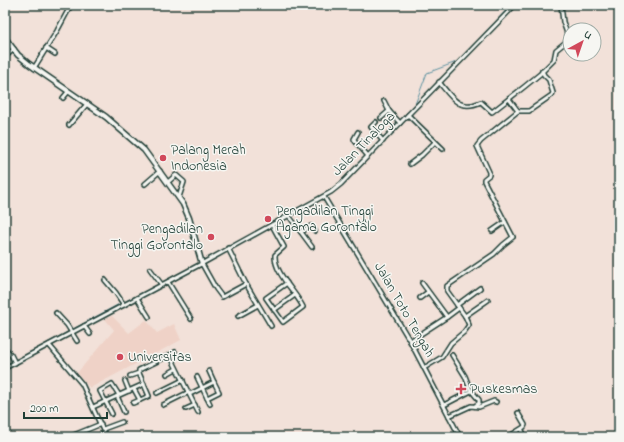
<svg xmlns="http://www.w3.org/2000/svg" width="624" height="442" font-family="'Indie Flower',sans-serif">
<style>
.built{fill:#efd2c7}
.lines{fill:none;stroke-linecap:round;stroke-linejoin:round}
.stream{stroke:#5e92a1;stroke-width:1}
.minor-casing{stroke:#1f3d34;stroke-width:6}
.major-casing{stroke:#1f3d34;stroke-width:7}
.minor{stroke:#f6f6f2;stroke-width:3}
.major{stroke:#f6f6f2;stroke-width:4}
.poi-dot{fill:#d1495b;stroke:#f6f6f2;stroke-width:1.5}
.labels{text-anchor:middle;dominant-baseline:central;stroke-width:3;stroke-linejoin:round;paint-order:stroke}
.street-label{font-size:14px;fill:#1f3d34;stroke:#f6f6f2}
.poi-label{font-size:14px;fill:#1f3d34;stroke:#f6f6f2;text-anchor:start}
</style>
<rect width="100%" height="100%" fill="#f2e1d9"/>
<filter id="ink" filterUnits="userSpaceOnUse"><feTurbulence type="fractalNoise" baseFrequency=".025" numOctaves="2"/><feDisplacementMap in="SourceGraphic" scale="8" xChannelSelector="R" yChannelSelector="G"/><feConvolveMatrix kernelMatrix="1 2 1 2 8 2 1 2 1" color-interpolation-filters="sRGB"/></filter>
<g filter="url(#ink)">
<polygon class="built" points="112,316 129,333 146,320 157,333 174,324 181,340 90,388 77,373 114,330 105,319"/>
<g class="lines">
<g class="stream">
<polyline points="464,55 511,5"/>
<polyline points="414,107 427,73 459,61"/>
<polyline points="338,184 344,178"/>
<polyline points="223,250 280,218"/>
<polyline points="124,302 183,272"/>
<polyline points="5,366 121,303"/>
</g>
<defs>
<g id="minor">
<polyline points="64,5 69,8"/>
<polyline points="46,48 55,54"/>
<polyline points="5,57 14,49"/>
<polyline points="34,68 57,31 71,5"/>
<polyline points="5,81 6,82"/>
<path d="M 439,82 C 452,98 459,112 481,102 L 492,112 L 524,87 L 540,74 L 554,60 L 556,50 L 567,41 L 568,36 L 563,22 L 561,5"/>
<polyline points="63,98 68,92"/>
<polyline points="509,99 518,111"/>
<polyline points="384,101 389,111 400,123"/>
<polyline points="408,115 443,149"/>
<polyline points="381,118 389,111"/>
<polyline points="376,122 371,127 383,141"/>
<polyline points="69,125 87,104"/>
<polyline points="358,132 354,139 355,141 368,156"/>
<polyline points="410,164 422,155 435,142"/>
<polyline points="168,182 176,175 184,182 179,197"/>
<polyline points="145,184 160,171"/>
<polyline points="324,197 410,341 460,437"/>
<polyline points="289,216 312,247"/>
<path d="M 272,225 L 284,247 L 275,255 C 274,273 296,292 303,307 L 283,322 L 266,298 L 287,283"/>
<polyline points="492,231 505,222"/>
<polyline points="301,232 311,226 315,231"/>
<polyline points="202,264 216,289 222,297 246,284 228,248"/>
<polyline points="150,269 162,285"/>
<polyline points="105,280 116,293 124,305"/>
<polyline points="168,282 191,319"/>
<polyline points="246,284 271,326"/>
<polyline points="137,298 149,317"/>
<polyline points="420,298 428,292"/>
<polyline points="457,305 480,288"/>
<polyline points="274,310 295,295"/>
<polyline points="56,313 67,325 77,341"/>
<polyline points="238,316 258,305"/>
<polyline points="465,316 488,300"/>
<polyline points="447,317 459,308"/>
<polyline points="84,326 90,334"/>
<polyline points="410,341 447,317 422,283"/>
<polyline points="49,345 82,384 106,437"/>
<polyline points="5,348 11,355 15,363"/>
<polyline points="170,355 175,352"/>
<polyline points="452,355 465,376 470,389 479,400 479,403 475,406"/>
<polyline points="5,368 203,263 331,192 341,184 368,156 515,5"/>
<polyline points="424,368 442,357 451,343 464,332 469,325 465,316 447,291 447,286 494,254 503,245 513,237 484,181 484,179 489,175 489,172 477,146 481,141 518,111 529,111 552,95 553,93 549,80 544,75 542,71"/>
<polyline points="167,374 176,369"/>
<polyline points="130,376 139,373 139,370 170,355 198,412"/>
<polyline points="197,377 210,404"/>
<polyline points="125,381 129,391"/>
<polyline points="134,389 140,400 149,396 139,373"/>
<polyline points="157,393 183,380"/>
<polyline points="190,394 214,382 209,371"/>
<polyline points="117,396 124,412"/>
<polyline points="207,398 219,392 214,382"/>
<polyline points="133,403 140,400"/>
<polyline points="163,405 189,392"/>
<polyline points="444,405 471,391"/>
<polyline points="93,407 144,384"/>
<polyline points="186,409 195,405"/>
<polyline points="112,414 100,391 112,384 119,395"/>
<polyline points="449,416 471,406 479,407 494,401 496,402"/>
<polyline points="103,429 122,422"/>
<polyline points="522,430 525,437"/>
<polyline points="74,435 101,424"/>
<polyline points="508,437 524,427 525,425 518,413"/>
</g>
<polyline id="major" points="5,38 18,55 29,64 106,117 144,150 183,204 189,218 202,264"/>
</defs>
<use href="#minor" class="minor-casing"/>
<use href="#major" class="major-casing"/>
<use href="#minor" class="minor"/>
<use href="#major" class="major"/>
</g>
</g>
<g class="poi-dot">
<circle cx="163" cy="158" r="4"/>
<circle cx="268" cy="219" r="4"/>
<circle cx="211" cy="237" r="4"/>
<circle cx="120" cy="357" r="4"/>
<path d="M459 383h4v4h4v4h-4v4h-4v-4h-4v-4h4z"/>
</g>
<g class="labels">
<g class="street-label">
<text transform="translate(364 144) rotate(-46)">Jalan Tinaloga</text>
<text transform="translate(404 310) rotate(60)">Jalan Toto Tengah</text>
</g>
<g class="poi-label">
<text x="171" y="150">Palang Merah<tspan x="171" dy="16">Indonesia</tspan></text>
<text x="276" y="211">Pengadilan Tinggi<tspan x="276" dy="16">Agama Gorontalo</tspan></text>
<text x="203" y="229" text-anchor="end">Pengadilan<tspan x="203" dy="16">Tinggi Gorontalo</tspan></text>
<text x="128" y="357">Universitas</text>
<text x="470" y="389">Puskesmas</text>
</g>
</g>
<rect width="624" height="442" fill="none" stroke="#f6f6f2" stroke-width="20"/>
<rect x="10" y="10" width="604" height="422" fill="none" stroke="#1f3d34" stroke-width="1.5" filter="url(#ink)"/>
<g transform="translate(582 42) rotate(40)"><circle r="19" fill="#f6f6f2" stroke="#a0aca6"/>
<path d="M0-3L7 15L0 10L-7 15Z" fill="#d1495b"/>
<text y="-6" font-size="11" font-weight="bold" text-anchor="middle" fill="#1f3d34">U</text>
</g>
<path d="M24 412v6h83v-6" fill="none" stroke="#1f3d34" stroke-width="2"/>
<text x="30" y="412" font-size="12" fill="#1f3d34" stroke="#f6f6f2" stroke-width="3" paint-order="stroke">200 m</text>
</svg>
